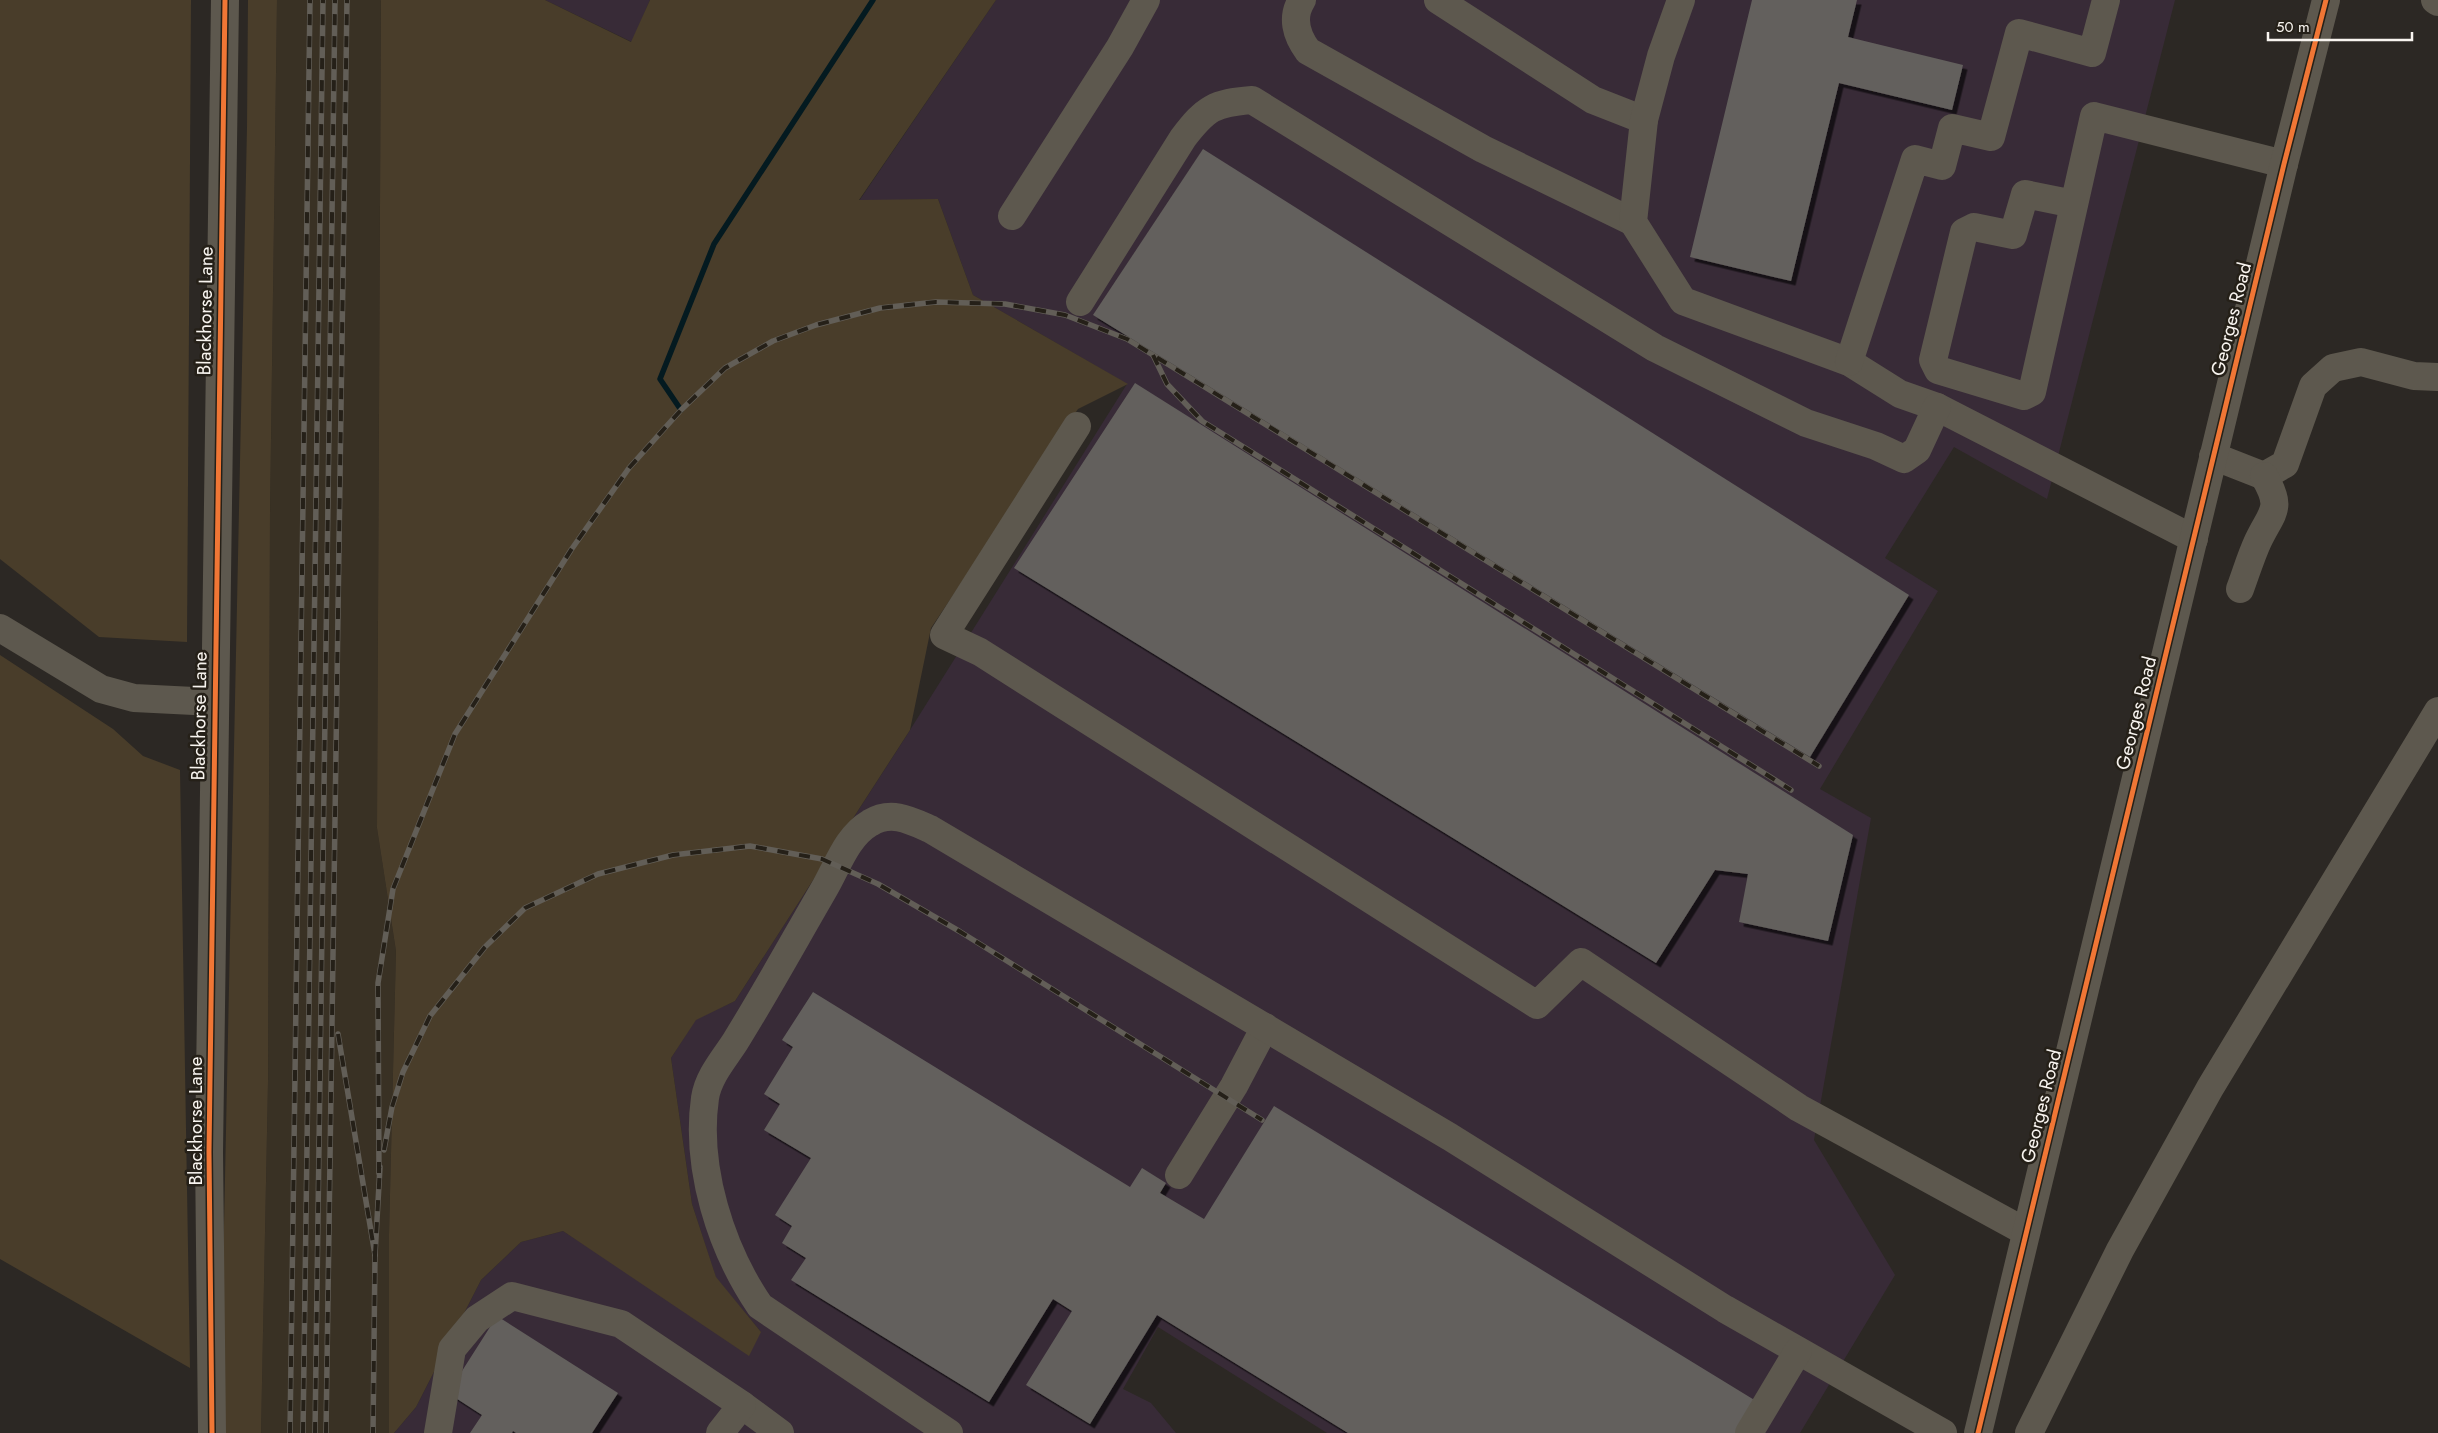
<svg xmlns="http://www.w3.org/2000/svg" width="2438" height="1433" font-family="Jost,sans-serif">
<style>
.built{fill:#393124}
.industrial{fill:#382b37}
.green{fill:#493d2a}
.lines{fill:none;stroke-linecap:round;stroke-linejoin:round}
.stream{stroke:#041a20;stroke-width:5.5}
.building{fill:#63605d;filter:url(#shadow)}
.minor{stroke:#5d584e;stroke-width:28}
.rail-casing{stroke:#625e57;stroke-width:5.5}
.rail{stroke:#252018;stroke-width:4;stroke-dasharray:11;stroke-linecap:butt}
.cycleway-casing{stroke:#252018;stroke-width:8}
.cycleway{stroke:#f07635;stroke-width:5}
.labels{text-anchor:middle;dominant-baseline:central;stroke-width:5;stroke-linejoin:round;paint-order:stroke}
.street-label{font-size:19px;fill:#f8f4ef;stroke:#252018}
</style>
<defs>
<filter id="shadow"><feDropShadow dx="4.5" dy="4.5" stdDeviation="0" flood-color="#0009"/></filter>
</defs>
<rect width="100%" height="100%" fill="#2c2824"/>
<polygon class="built" points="277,0 381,0 377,828 396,951 389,1235 389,1433 261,1433 268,1082 270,513"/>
<g class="industrial">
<polygon points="545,0 650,0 632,42"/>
<polygon points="996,0 2175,0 2047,499 1954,447 1885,558 1938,591 1820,789 1871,818 1814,1140 1895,1275 1800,1433 1327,1433 1158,1327 1123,1389 1151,1403 1176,1433 394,1433 416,1407 481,1280 521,1242 563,1231 642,1282 761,1332 716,1278 692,1204 671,1058 696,1019 735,1001 905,738 1127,384 973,295 938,199 859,201"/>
</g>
<g class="green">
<polygon points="0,0 191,0 187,642 99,637 0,559"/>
<polygon points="248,0 277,0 270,513 268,1082 261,1433 222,1433 223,1274 247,127"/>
<polygon points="381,0 545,0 631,42 650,0 996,0 859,200 938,199 973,295 1128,384 1078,409 931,628 910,730 735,1001 696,1020 671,1058 692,1204 716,1277 761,1332 749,1356 563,1231 521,1242 481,1280 416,1407 394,1433 389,1433 389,1235 396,951 377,828"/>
<polygon points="0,655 113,729 143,756 180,770 190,1368 0,1259"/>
</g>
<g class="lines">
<polyline class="stream" points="681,410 660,379 714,244 873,0"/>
</g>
<g class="building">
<polygon points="1752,0 1857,0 1848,37 1963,65 1952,110 1839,83 1791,281 1690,257"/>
<polygon points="1203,149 1909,595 1810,757 1093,315"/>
<polygon points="1135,383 1853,835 1828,941 1739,922 1748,874 1715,870 1656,963 1014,568"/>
<polygon points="813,992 1130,1187 1142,1168 1166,1183 1160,1193 1204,1219 1274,1106 1756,1401 1736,1433 1348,1433 1157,1315 1090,1424 1026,1385 1072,1311 1053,1299 989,1402 791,1280 806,1258 782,1243 792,1226 775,1215 811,1158 764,1130 780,1104 764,1094 793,1047 782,1040"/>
<polygon points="497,1316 618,1393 592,1433 516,1433 513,1431 512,1433 470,1433 482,1415 448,1393"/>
</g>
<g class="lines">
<g class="minor">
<path d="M 1302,0 C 1291,17 1296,35 1308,51 L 1483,149 L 1633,222"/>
<polyline points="1438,0 1593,100 1644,120"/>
<polyline points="1681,0 1661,56 1644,120 1633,222 1683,301 1849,362 1900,394 1937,407 2194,539"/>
<polyline points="2435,0 2438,2"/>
<polyline points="2074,204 2025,194 2013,235 1974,227 1964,232 1933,360 1938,370 2024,396 2032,392 2094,116 2284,164"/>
<polyline points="1012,216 1120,47 1146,0"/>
<path d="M 1080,302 L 1183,138 C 1206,108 1214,103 1252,100 L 1655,348 L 1806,423 L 1876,446 L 1904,459 L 1917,450 L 1937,407"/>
<polyline points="1849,362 1915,159 1942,166 1952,128 1991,137 2019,33 2092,53 2106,0"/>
<polyline points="1077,426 944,635 980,652 1537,1005 1581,962 1799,1108 2026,1232"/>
<polyline points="2213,456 2264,476 2285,464 2313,386 2333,368 2361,362 2414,376 2438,377"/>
<path d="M 2240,589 C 2246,573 2251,556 2258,541 C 2273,510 2283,509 2264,476"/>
<polyline points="0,628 101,689 134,698 214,702"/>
<polyline points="1179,1175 1234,1086 1265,1027"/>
<polyline points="742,1405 780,1433"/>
<polyline points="212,1433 209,1152 225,0"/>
<polyline points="438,1433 452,1349 477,1319 512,1296 621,1324 742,1405 720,1433"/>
<path d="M 949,1433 L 760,1306 C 721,1249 695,1168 705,1098 C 708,1077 724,1059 735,1042 C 766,992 794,941 823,891 C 837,868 846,837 870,823 C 891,810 910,820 930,829 L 1450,1137 L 1725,1309 L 1943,1433"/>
<polyline points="1749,1433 1798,1351"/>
<polyline points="1978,1433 2284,164 2326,0"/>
<polyline points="2029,1433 2120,1250 2210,1088 2438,711"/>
</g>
<defs>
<g id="rail">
<polyline points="1153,355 1167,384 1202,421 1791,790"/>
<polyline points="338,1034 375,1255 373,1433"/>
<polyline points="384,1150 392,1107 403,1072 430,1016 485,947 525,908 598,874 673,855 750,846 822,859 878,884 959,931 1262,1120"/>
<polyline points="379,1173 378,983 393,889 455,734 571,550 629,468 681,410 725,368 773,341 816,325 880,308 936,302 1005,304 1065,315 1127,339 1819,766"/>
<polyline points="375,1255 380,1167"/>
<polyline points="290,1433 310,0"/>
<polyline points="303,1433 323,0"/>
<polyline points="315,1433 335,0"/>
<polyline points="326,1433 347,0"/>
</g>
</defs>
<use href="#rail" class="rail-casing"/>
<use href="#rail" class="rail"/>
<defs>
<g id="cycleway">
<polyline points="212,1433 209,1152 225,0"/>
<polyline points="1978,1433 2284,164 2326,0"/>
</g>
</defs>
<use href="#cycleway" class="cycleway-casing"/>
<use href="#cycleway" class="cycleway"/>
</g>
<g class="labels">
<g class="street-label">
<text transform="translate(205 311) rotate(-89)">Blackhorse Lane</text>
<text transform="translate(2231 319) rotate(-76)">Georges Road</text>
<text transform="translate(2136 713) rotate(-76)">Georges Road</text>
<text transform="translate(199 716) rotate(-89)">Blackhorse Lane</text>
<text transform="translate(2041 1106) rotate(-76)">Georges Road</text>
<text transform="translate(195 1121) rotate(-90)">Blackhorse Lane</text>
</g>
</g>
<path d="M2268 32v8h144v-8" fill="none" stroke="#f8f4ef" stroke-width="2.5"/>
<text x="2276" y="32" font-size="15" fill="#f8f4ef" stroke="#252018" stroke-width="4" paint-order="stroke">50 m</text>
</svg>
